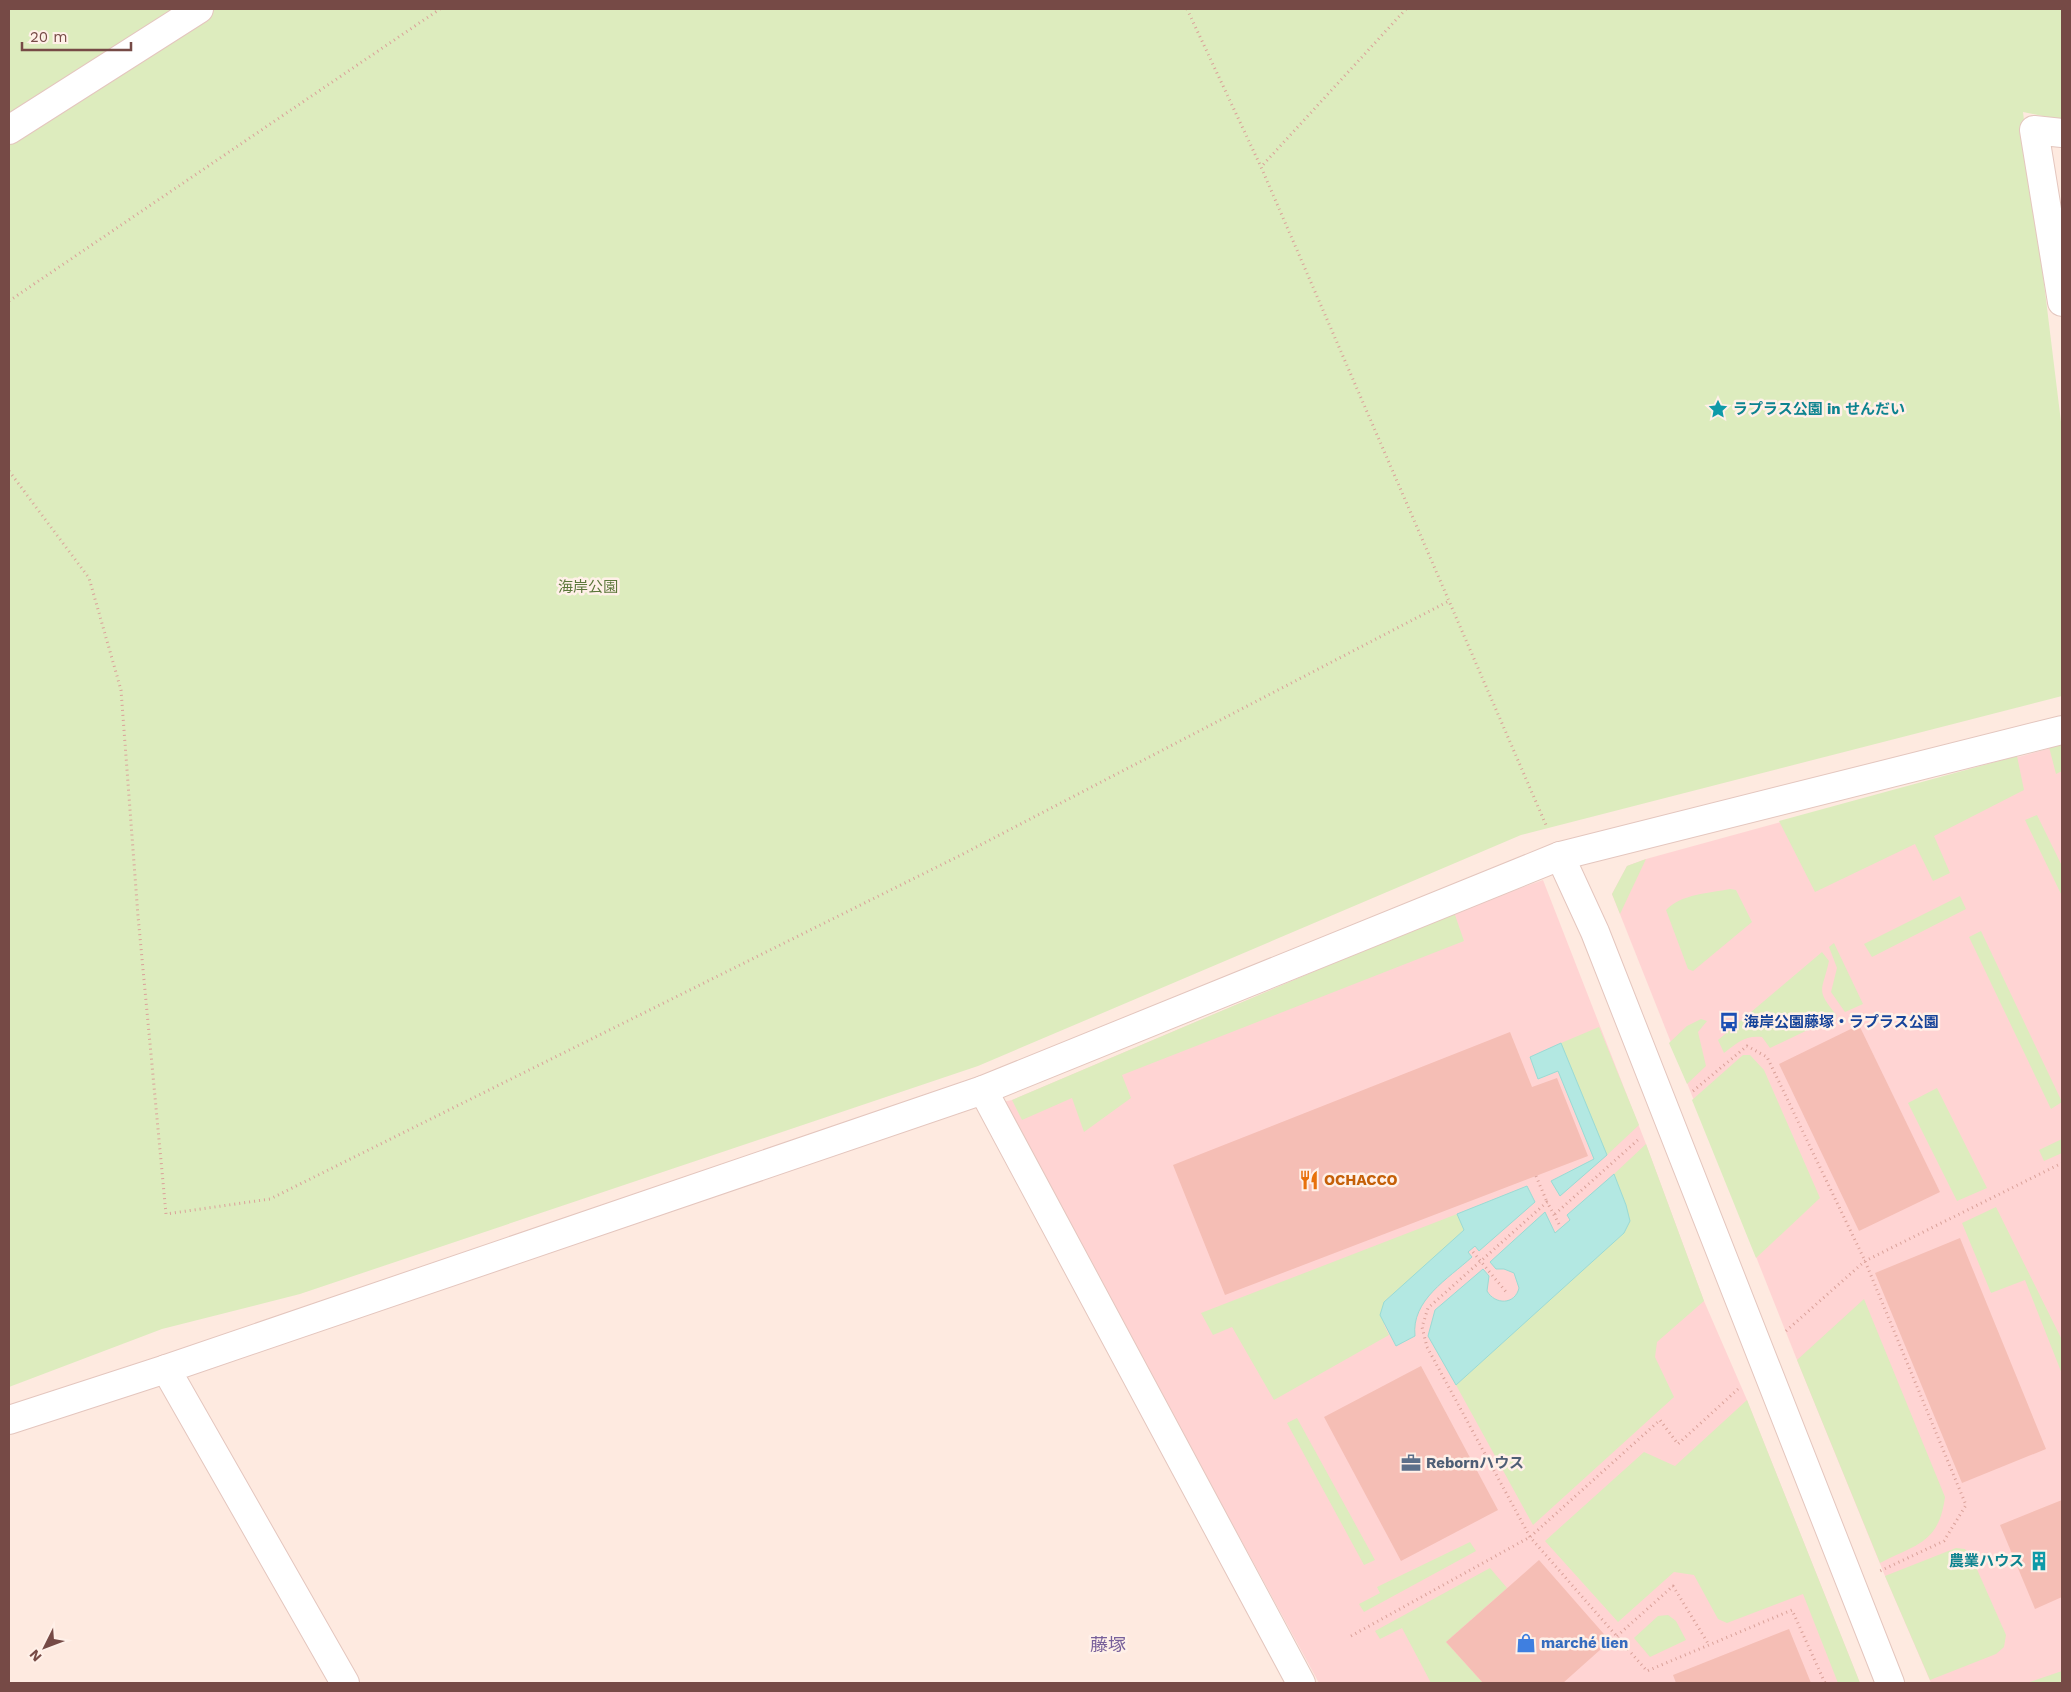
<svg xmlns="http://www.w3.org/2000/svg" width="2071" height="1692" font-family="'Work Sans','Noto Sans JP',sans-serif">
<style>
.commercial{fill:#ffd4d3}
.green{fill:#ddecbe}
.water{fill:#b3e8e2;stroke:#99dbd4}
.building{fill:#f5beb5}
.lines{fill:none;stroke-linecap:round;stroke-linejoin:round}
.minor-casing{stroke:#e4c6be;stroke-width:30}
.path{stroke:#daa199;stroke-width:3;stroke-dasharray:1 4;stroke-linecap:butt}
.minor{stroke:#fff;stroke-width:28}
.labels{text-anchor:middle;dominant-baseline:central;stroke-width:5;stroke-linejoin:round;paint-order:stroke}
.culture-label{font-size:15px;font-weight:bold;fill:#0d838f;stroke:#fff0e8;text-anchor:start}
.park-label{font-size:15px;fill:#5c773b;stroke:#fff0e8}
.transit-label{font-size:15px;font-weight:bold;fill:#164399;stroke:#fff0e8;text-anchor:start}
.food-label{font-size:15px;font-weight:bold;fill:#c56008;stroke:#fff0e8;text-anchor:start}
.service-label{font-size:15px;font-weight:bold;fill:#4e5e75;stroke:#fff0e8;text-anchor:start}
.shop-label{font-size:15px;font-weight:bold;fill:#366cbe;stroke:#fff0e8;text-anchor:start}
.quarter-label{font-size:18px;fill:#78609a;stroke:#fff0e8}
</style>
<rect width="100%" height="100%" fill="#feeae0"/>
<g class="commercial">
<polygon points="2062,745 2062,1683 1931,1683 1885,1576 1797,1360 1612,894 1627,866 1646,859"/>
<polygon points="1543,880 1646,1144 1704,1301 1747,1400 1860,1683 1319,1683 1002,1102 1012,1100 1454,912"/>
</g>
<g class="green">
<polygon points="9,9 2062,9 2062,120 2023,112 2062,430 2062,696 1521,835 978,1066 300,1294 162,1329 9,1387"/>
<polygon points="2062,745 2062,771 2056,774 2049,747"/>
<polygon points="2017,756 2024,790 1934,836 1950,873 1933,881 1915,844 1815,892 1779,821"/>
<polygon points="2037,815 2062,866 2062,896 2025,820"/>
<polygon points="1646,859 1620,914 1612,894 1627,866"/>
<path d="M 1730,889 L 1736,890 L 1752,922 L 1693,971 L 1688,969 L 1666,910 C 1681,894 1710,893 1730,889 Z"/>
<polygon points="1960,896 1966,909 1872,957 1864,944"/>
<polygon points="1454,912 1464,941 1122,1075 1131,1098 1084,1132 1072,1098 1022,1120 1012,1100"/>
<polygon points="1981,931 2062,1102 2051,1109 1969,937"/>
<polygon points="1834,943 1863,1004 1845,1012 1831,992 1837,968 1829,947"/>
<path d="M 1822,952 L 1829,961 C 1822,993 1815,988 1837,1016 L 1770,1048 L 1762,1037 C 1745,1035 1737,1043 1724,1053 L 1718,1040 Z"/>
<polygon points="1701,1019 1707,1021 1698,1032 1706,1066 1687,1084 1669,1043 1687,1026"/>
<polygon points="1599,1027 1639,1125 1607,1155 1561,1043"/>
<polygon points="1743,1055 1750,1055 1764,1070 1820,1198 1756,1258 1692,1100"/>
<polygon points="1937,1088 1987,1188 1957,1201 1908,1103"/>
<polygon points="2062,1139 2062,1153 2044,1161 2039,1150"/>
<polygon points="1646,1144 1704,1301 1657,1342 1655,1357 1674,1397 1533,1525 1456,1385 1624,1233 1630,1221 1626,1205 1614,1174"/>
<polygon points="1996,1207 2062,1340 2062,1374 2025,1280 1991,1293 1962,1223"/>
<polygon points="1457,1214 1464,1230 1384,1302 1384,1325 1389,1335 1274,1400 1232,1327 1213,1335 1201,1313"/>
<path d="M 1864,1299 L 1945,1497 C 1939,1543 1917,1544 1880,1563 L 1797,1360 Z"/>
<polygon points="1747,1400 1860,1683 1838,1683 1803,1594 1727,1623 1718,1619 1694,1575 1674,1572 1618,1622 1545,1541 1644,1452 1675,1466"/>
<polygon points="1297,1418 1375,1560 1364,1565 1287,1423"/>
<polygon points="1470,1542 1476,1551 1364,1612 1359,1604 1380,1593 1377,1587"/>
<polygon points="1956,1548 1965,1549 1972,1558 2006,1635 2004,1647 1996,1654 1930,1680 1885,1576"/>
<polygon points="1490,1568 1507,1588 1446,1642 1483,1683 1431,1683 1402,1628 1380,1639 1375,1631"/>
<polygon points="1668,1615 1676,1621 1686,1640 1650,1657 1634,1638 1658,1616"/>
<polygon points="2062,1671 2062,1683 2027,1683"/>
</g>
<g class="water">
<polygon points="1561,1043 1607,1155 1560,1196 1551,1181 1594,1159 1558,1071 1538,1079 1530,1057"/>
<path d="M 1614,1174 L 1626,1205 L 1630,1221 L 1624,1233 L 1456,1385 L 1428,1336 L 1435,1310 L 1483,1269 L 1489,1276 L 1487,1291 C 1495,1305 1515,1305 1519,1288 L 1514,1273 L 1504,1269 L 1496,1269 L 1490,1262 L 1545,1212 L 1555,1233 L 1570,1220 L 1567,1215 Z"/>
<path d="M 1527,1186 L 1535,1202 L 1479,1251 L 1475,1246 L 1468,1252 L 1472,1257 C 1448,1279 1411,1300 1415,1336 L 1396,1346 L 1380,1315 L 1384,1302 L 1464,1230 L 1457,1214 Z"/>
</g>
<g class="building">
<polygon points="1859,1025 1940,1192 1859,1231 1779,1064"/>
<polygon points="1510,1032 1532,1087 1557,1078 1588,1156 1225,1295 1173,1165"/>
<polygon points="1960,1238 2046,1449 1962,1483 1875,1273"/>
<polygon points="1421,1366 1498,1510 1401,1561 1324,1417"/>
<polygon points="2062,1500 2062,1597 2035,1609 2000,1525"/>
<polygon points="1539,1560 1610,1641 1563,1683 1483,1683 1446,1642"/>
<polygon points="1789,1629 1811,1683 1676,1683 1673,1675"/>
</g>
<g class="lines">
<defs>
<g id="minor">
<polyline points="9,130 199,9"/>
<polyline points="2062,133 2034,130 2062,302"/>
<polyline points="1560,856 1595,932 1890,1683"/>
<polyline points="983,1090 1560,856 2062,730"/>
<polyline points="9,1420 166,1369"/>
<polyline points="345,1683 166,1369 983,1090 1301,1683"/>
</g>
</defs>
<use href="#minor" class="minor-casing"/>
<g class="path">
<polyline points="1187,9 1261,167"/>
<polyline points="1406,9 1261,167 1546,825"/>
<polyline points="9,301 440,9"/>
<polyline points="9,471 89,578 121,690 138,916 166,1214 270,1199 961,855 1449,601"/>
<polyline points="1693,1091 1747,1046 1767,1057 1865,1261 1966,1505 1944,1541 1880,1571"/>
<polyline points="1536,1176 1547,1202"/>
<polyline points="1555,1214 1640,1138"/>
<polyline points="1559,1224 1547,1202 1428,1308 1422,1327 1427,1347 1530,1537 1647,1671 1792,1610 1825,1683"/>
<polyline points="1473,1252 1507,1293"/>
<polyline points="1786,1331 1865,1261 2062,1163"/>
<polyline points="1351,1636 1530,1537 1660,1420 1678,1444 1738,1389"/>
<polyline points="1617,1636 1673,1586 1709,1645"/>
</g>
<use href="#minor" class="minor"/>
</g>
<defs>
<symbol id="sight-bare" viewBox="-9 -9 18 18"><path d="M0-6L1.8-2.2L6-1.7L2.9 1.2L3.7 5.4L0 3.3L-3.7 5.4L-2.9 1.2L-6-1.7L-1.8-2.2Z" fill="#0f9aa8" stroke="#fff0e8" stroke-width="2.5" paint-order="stroke"/></symbol>
<symbol id="bus-bare" viewBox="-9 -9 18 18"><path d="M-5-6H5V4H4V6H2V4H-2V6H-4V4H-5ZM-3.5-4V0h7V-4ZM-3.5 1.2v1.5H-2V1.2ZM2 1.2v1.5H3.5V1.2Z" fill="#1a4fb4" stroke="#fff0e8" stroke-width="2.5" paint-order="stroke"/></symbol>
<symbol id="restaurant-bare" viewBox="-9 -9 18 18"><path d="M-5-6h1v4h1v-4h1v4h1v-4h1v5L-1.5 .5V6h-2V.5L-5-1ZM5-6V6H3V1.5H1.5Q1.5-4 5-6Z" fill="#e8710a" stroke="#fff0e8" stroke-width="2.5" paint-order="stroke"/></symbol>
<symbol id="office-bare" viewBox="-9 -9 18 18"><path d="M-6-3h4V-5.5h4V-3h4V5H-6ZM-1-4.5V-3h2v-1.5ZM-6 0V1H6V0Z" fill="#5c6f8a" stroke="#fff0e8" stroke-width="2.5" paint-order="stroke"/></symbol>
<symbol id="building-bare" viewBox="-9 -9 18 18"><path d="M-4-6H4V6H1V3H-1V6H-4ZM-2.5-4.3h1.7v1.8h-1.7ZM.8-4.3h1.7v1.8H.8ZM-2.5-1h1.7V.8h-1.7ZM.8-1h1.7V.8H.8Z" fill="#0f9aa8" stroke="#fff0e8" stroke-width="2.5" paint-order="stroke"/></symbol>
<symbol id="shop-bare" viewBox="-9 -9 18 18"><path d="M-5-2.5h2.3a2.7 3.5 0 0 1 5.4 0H5L5.5 6h-11ZM-1.5-2.5h3a1.5 2.3 0 0 0-3 0Z" fill="#3f7fe0" stroke="#fff0e8" stroke-width="2.5" paint-order="stroke"/></symbol>
</defs>
<g fill-rule="evenodd">
<use href="#sight-bare" x="1704" y="395" width="28" height="28"/>
<use href="#bus-bare" x="1715" y="1008" width="28" height="28"/>
<use href="#restaurant-bare" x="1295" y="1166" width="28" height="28"/>
<use href="#office-bare" x="1397" y="1449" width="28" height="28"/>
<use href="#building-bare" x="2025" y="1547" width="28" height="28"/>
<use href="#shop-bare" x="1512" y="1629" width="28" height="28"/>
</g>
<g class="labels">
<g class="culture-label">
<text x="1733" y="409">ラプラス公園 in せんだい</text>
<text x="2024" y="1561" text-anchor="end">農業ハウス</text>
</g>
<g class="park-label">
<text x="588" y="587">海岸公園</text>
</g>
<g class="transit-label">
<text x="1744" y="1022">海岸公園藤塚・ラプラス公園</text>
</g>
<g class="food-label">
<text x="1324" y="1180">OCHACCO</text>
</g>
<g class="service-label">
<text x="1426" y="1463">Rebornハウス</text>
</g>
<g class="shop-label">
<text x="1541" y="1643">marché lien</text>
</g>
<g class="quarter-label">
<text x="1108" y="1644">藤塚</text>
</g>
</g>
<rect width="2071" height="1692" fill="none" stroke="#764a46" stroke-width="20"/>
<g transform="translate(45 1647) rotate(228)" stroke="#fff0e8" stroke-width="4" paint-order="stroke">
<path d="M0-4L9 19L0 12L-9 19Z" fill="#764a46"/>
<text y="-8" font-size="14" font-weight="bold" text-anchor="middle" fill="#764a46">N</text>
</g>
<path d="M22 42v8h109v-8" fill="none" stroke="#764a46" stroke-width="2.5"/>
<text x="30" y="42" font-size="15" fill="#764a46" stroke="#fff0e8" stroke-width="4" paint-order="stroke">20 m</text>
</svg>
